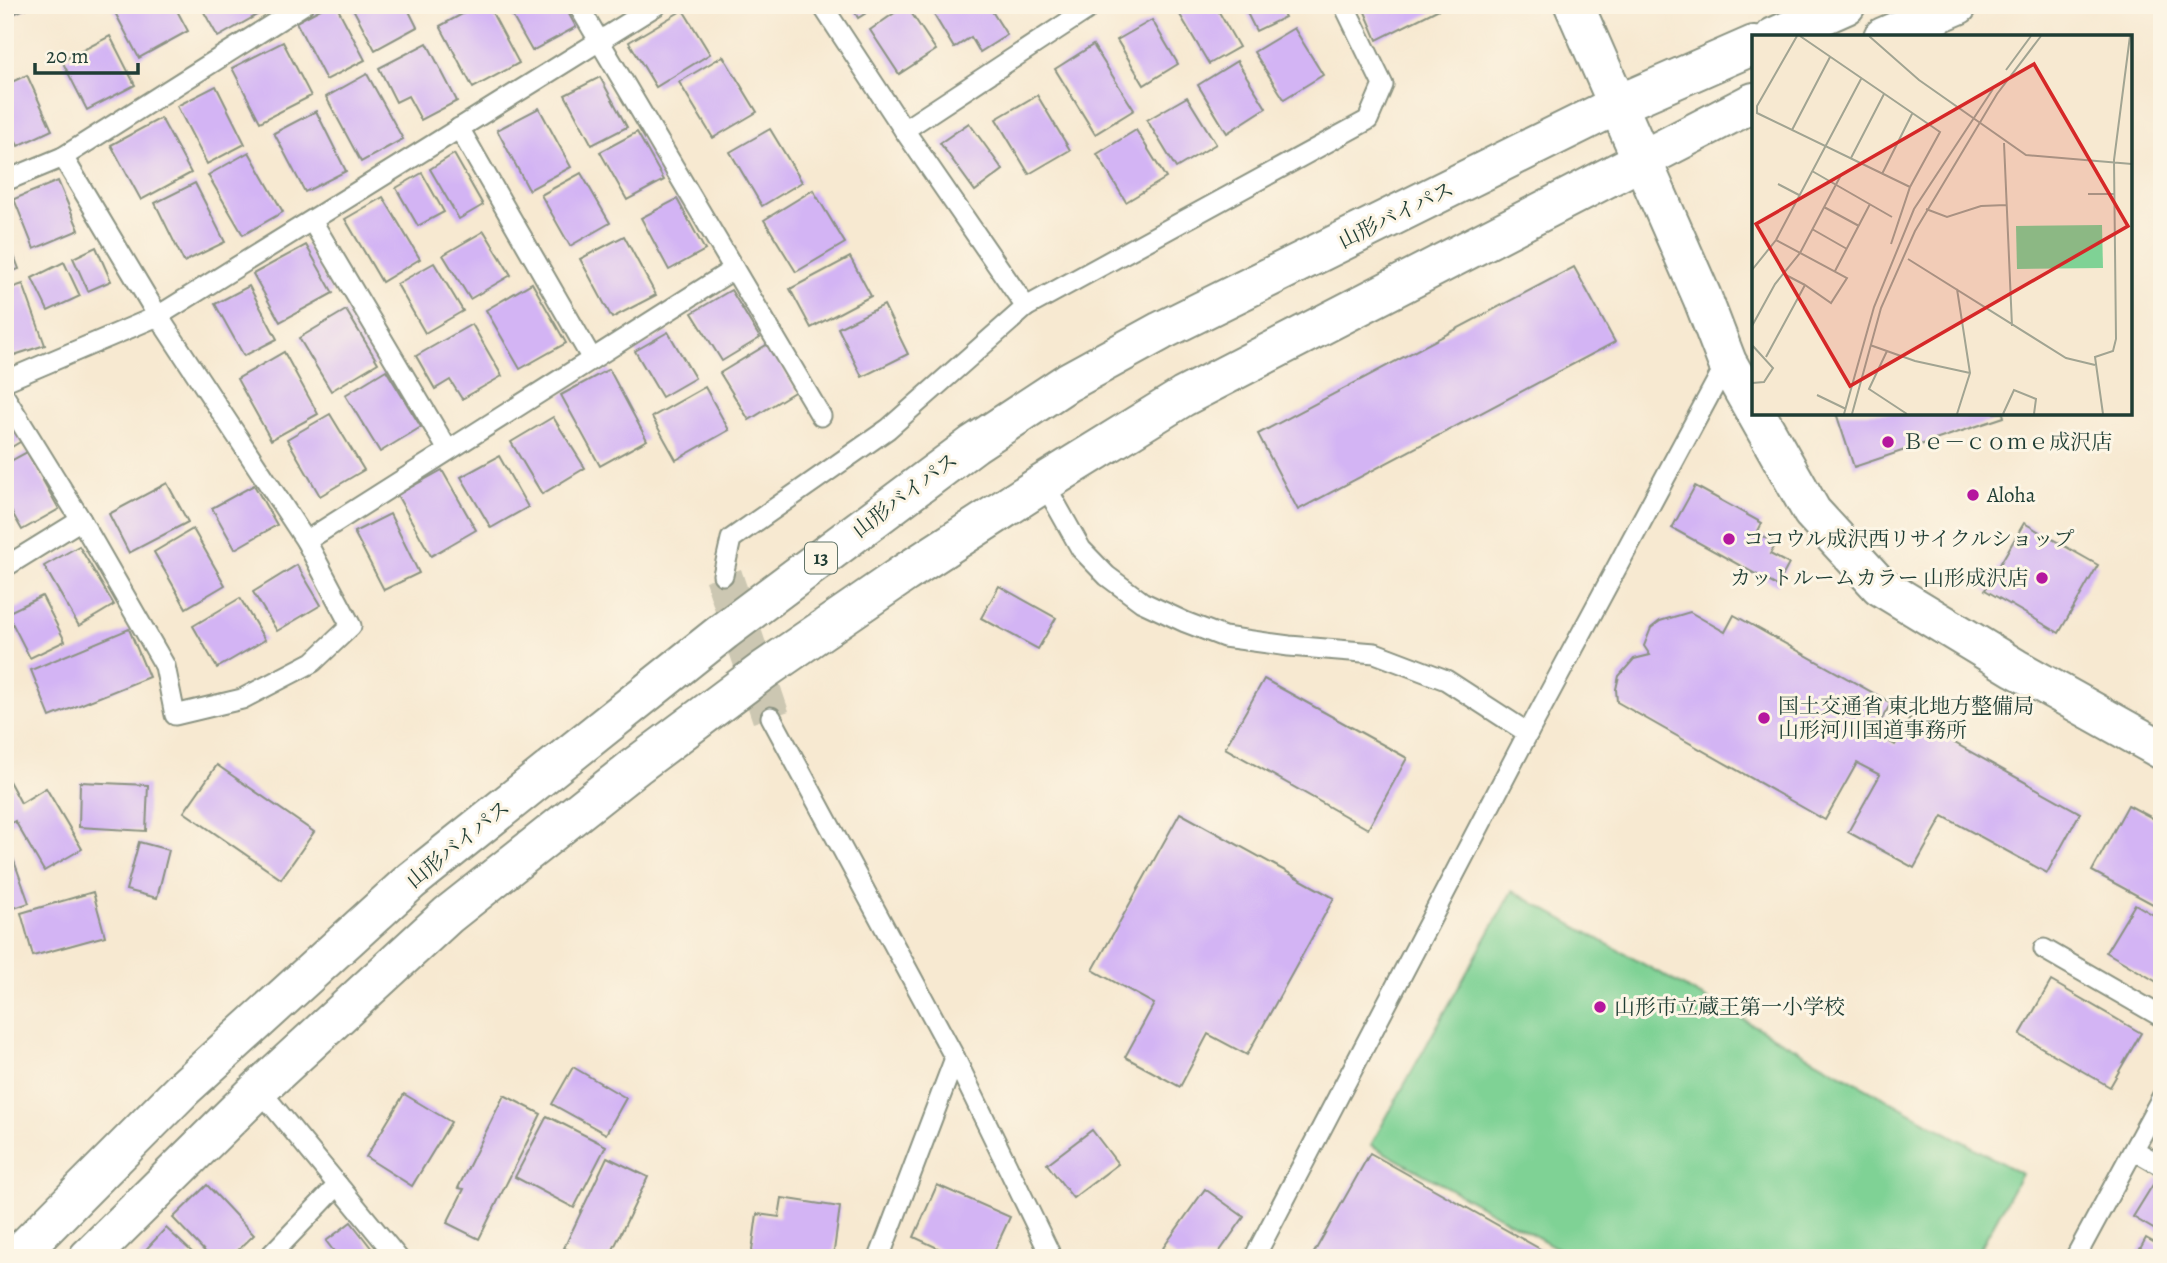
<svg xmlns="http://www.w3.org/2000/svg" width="2167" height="1263" font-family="Alegreya,'Noto Serif JP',serif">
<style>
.green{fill:#7fd295;stroke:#4f8864;stroke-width:2}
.building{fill:#d3b4f4}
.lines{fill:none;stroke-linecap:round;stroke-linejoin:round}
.minor-tunnel{stroke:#ccc7b2;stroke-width:38;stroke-dasharray:38 19;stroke-linecap:butt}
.service-casing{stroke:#8b9382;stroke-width:23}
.tertiary-casing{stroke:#8b9382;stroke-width:42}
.trunk-casing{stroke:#8b9382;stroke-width:42}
.service{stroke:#fff;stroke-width:19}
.tertiary{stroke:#fff;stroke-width:38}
.trunk{stroke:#fff;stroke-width:38}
.poi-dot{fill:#b5179e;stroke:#fcf5e5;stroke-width:2.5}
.labels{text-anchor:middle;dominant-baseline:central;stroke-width:6;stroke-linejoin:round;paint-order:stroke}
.shield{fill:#fcf5e5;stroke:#617469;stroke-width:2}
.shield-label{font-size:19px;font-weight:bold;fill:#1f3d34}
.street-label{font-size:21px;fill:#1f3d34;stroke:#fcf5e5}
.poi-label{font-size:21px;fill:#1f3d34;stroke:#fcf5e5;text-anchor:start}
.inset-road{fill:none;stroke:#a1a492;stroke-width:2}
.view{fill:#d62828;fill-opacity:0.15;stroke:#d62828;stroke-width:3.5}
.inset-edge{fill:none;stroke:#1f3d34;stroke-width:3.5}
</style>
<rect width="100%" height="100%" fill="#fcf5e5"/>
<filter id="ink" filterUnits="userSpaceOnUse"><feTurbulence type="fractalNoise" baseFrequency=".0143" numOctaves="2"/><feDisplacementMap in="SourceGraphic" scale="14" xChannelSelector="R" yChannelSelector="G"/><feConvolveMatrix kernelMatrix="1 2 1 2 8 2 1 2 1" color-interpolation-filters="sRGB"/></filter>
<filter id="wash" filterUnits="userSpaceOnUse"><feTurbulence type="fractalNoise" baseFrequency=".00686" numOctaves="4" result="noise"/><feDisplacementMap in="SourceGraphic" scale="28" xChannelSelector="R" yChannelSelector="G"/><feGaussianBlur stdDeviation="1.57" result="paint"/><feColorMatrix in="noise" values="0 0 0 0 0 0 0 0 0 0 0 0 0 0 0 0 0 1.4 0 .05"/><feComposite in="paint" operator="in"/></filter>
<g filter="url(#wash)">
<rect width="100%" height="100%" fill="#f7e9d1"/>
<polygon class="green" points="1512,891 2021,1174 1975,1258 1575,1258 1371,1145"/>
<g id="blocks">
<g class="building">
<polygon points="5,5 33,5 5,18"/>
<polygon points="111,5 174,5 188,31 139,58"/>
<polygon points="200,5 260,5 264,11 218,37"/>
<polygon points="328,5 336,5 365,60 326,80 296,22"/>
<polygon points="351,5 406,5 417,27 375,50"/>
<polygon points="479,5 488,5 519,63 473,88 440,26"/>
<polygon points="506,5 564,5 576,27 532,51"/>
<polygon points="851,5 879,5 858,18"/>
<polygon points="906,5 936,50 899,74 870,30"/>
<polygon points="928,5 988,5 1007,35 980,52 971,37 954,48"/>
<polygon points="1181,5 1215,5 1239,47 1209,64 1176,8"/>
<polygon points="1243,5 1279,5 1285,17 1256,31"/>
<polygon points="1362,5 1447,5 1377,40"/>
<polygon points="683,10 710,54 656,87 629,42"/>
<polygon points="1152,20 1178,64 1144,85 1117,40"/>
<polygon points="1294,28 1323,75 1284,99 1254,52"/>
<polygon points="110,36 135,85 87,110 62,61"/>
<polygon points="283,42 311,96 260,122 232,68"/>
<polygon points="427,43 457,101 421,120 408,96 396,102 379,68"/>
<polygon points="1093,45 1134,110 1095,134 1055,69"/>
<polygon points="723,56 757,112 713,138 679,82"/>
<polygon points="1237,61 1266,108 1227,133 1198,85"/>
<polygon points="367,74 403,139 361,162 326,97"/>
<polygon points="27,75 52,130 18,146 5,119 5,85"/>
<polygon points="600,77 627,127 592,145 565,95"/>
<polygon points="216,86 245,144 207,164 177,106"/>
<polygon points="1037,95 1070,150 1029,174 996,119"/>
<polygon points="1187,97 1216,144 1176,168 1147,120"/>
<polygon points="539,108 571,167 529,190 497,130"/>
<polygon points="316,111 346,171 305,192 274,133"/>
<polygon points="161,118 191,173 141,200 111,145"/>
<polygon points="969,123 1003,170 975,191 940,143"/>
<polygon points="770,129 802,182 762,206 730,152"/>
<polygon points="1136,130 1166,178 1126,202 1097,154"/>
<polygon points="637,132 664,180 627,200 600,152"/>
<polygon points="249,152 283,212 243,235 208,175"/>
<polygon points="454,154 483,205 459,219 430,169"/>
<polygon points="422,173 444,212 418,226 396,188"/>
<polygon points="581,173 610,223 570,246 541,195"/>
<polygon points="58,181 79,230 34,249 14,199"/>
<polygon points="195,183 225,242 184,262 155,203"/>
<polygon points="813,190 845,243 796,272 764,220"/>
<polygon points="383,197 420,259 382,282 345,219"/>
<polygon points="677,199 705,250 669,270 641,218"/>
<polygon points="484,231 511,275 470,299 443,255"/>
<polygon points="5,232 19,269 5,274"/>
<polygon points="624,236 656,295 612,318 580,259"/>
<polygon points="306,245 333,293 280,322 253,274"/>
<polygon points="96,247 111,281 88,291 73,258"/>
<polygon points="850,257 871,296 811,328 790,289"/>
<polygon points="64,262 80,296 48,311 32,278"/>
<polygon points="434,263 463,311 425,333 397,284"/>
<polygon points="1574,267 1615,342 1298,510 1258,434"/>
<polygon points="532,283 566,343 520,369 486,310"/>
<polygon points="23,284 45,345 5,358 5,290"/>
<polygon points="249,286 277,339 244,356 215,304"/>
<polygon points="731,290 760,338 722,361 692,313"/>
<polygon points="884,305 908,354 862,377 838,328"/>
<polygon points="346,310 378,363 331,391 299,338"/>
<polygon points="472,324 502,376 462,399 450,380 435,389 416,356"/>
<polygon points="668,332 695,378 662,397 635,351"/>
<polygon points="768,344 796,391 749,420 720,373"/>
<polygon points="284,352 318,414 271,440 237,379"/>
<polygon points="609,369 647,440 600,466 561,395"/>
<polygon points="386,370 421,427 380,452 345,395"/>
<polygon points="705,387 729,430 676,460 652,417"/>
<polygon points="5,408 25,439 5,451"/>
<polygon points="1836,413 2003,413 2004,417 1854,467"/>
<polygon points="330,414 364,470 320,496 287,439"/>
<polygon points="553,417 585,468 542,494 511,442"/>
<polygon points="27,452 59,509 22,530 5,500 5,464"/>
<polygon points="499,456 528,507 491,528 461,477"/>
<polygon points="442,470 476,530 431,556 397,495"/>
<polygon points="167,483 188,522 129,553 109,514"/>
<polygon points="254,485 277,525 235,549 212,508"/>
<polygon points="1695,486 1762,523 1757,533 1776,544 1770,554 1789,564 1777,586 1672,528"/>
<polygon points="390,514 419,573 384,590 354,532"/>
<polygon points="2024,523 2098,565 2059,633 1985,590"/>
<polygon points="193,529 225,585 186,608 154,552"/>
<polygon points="79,546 114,605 79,626 44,566"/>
<polygon points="297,565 321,605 277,631 253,592"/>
<polygon points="999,586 1056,618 1038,649 981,618"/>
<polygon points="42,596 65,641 30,658 7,613"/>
<polygon points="240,598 265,640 217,668 193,626"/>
<polygon points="1690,612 1725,632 1734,615 1891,703 1874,733 1895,745 1910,718 2080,813 2047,873 1943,816 1914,868 1848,832 1880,775 1857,763 1825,820 1617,702 1616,689 1619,676 1634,659 1650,655 1644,646 1651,628 1660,621"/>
<polygon points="129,629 149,677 50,717 31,670"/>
<polygon points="1264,679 1407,758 1368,829 1225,748"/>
<polygon points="217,765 314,832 281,879 184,812"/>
<polygon points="9,781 21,803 46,788 82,849 44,871 15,821 5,827 5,784"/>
<polygon points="80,782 148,785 146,831 79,827"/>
<polygon points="2128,805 2162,823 2162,909 2092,871"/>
<polygon points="1180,813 1334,898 1247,1055 1208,1034 1180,1087 1125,1057 1154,1004 1093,970"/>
<polygon points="139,842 169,850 157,898 126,890"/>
<polygon points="9,847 29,903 5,911 5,848"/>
<polygon points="93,892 105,936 33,956 21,913"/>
<polygon points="2135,904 2162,920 2162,985 2106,952"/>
<polygon points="2051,981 2141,1033 2110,1087 2020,1035"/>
<polygon points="573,1067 626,1098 606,1134 552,1104"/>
<polygon points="404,1094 451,1122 412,1186 366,1157"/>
<polygon points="504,1095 541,1114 479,1239 447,1223 464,1189 458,1188"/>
<polygon points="547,1116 606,1146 574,1208 515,1177"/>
<polygon points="1092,1130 1118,1164 1073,1198 1047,1164"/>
<polygon points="1370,1153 1556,1258 1311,1258"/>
<polygon points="607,1157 648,1177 609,1258 585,1258 564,1248"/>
<polygon points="2157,1178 2162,1181 2162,1234 2133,1217"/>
<polygon points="207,1185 254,1235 230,1258 211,1258 173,1218"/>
<polygon points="937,1185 1010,1217 991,1258 959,1258 914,1237"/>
<polygon points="1205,1189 1244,1217 1215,1258 1177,1258 1163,1248"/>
<polygon points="782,1198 840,1207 833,1258 751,1258 757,1214 779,1217"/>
<polygon points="351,1222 379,1258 339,1258 326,1241"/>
<polygon points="166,1228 192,1252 187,1258 138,1258"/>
<polygon points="2146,1238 2162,1247 2162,1258 2135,1258"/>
</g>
</g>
</g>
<g filter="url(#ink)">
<use href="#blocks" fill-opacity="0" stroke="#8b9382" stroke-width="2"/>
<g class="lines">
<polyline class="minor-tunnel" points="723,575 771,717"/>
<defs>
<g id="service">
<polyline points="578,5 821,416"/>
<polyline points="822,5 904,130 1026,307"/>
<polyline points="459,128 592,359"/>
<polyline points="904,130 1094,5"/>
<polyline points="5,181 63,157 303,5"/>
<polyline points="312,221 448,450"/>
<polyline points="5,381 158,316 657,5"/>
<polyline points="5,397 81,520"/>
<polyline points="1044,483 1081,549 1107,576 1142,602 1185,622 1224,637 1289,646 1375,653 1446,680 1528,733"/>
<polyline points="306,541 734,269"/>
<polyline points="5,567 81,520 165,666 175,715 242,699 313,662 351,626 306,541 158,316 63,157"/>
<polyline points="723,575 731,539 888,429 1026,307 1368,120 1383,85 1344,5"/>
<polyline points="771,717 955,1058 1052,1258"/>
<polyline points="2044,949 2162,1017"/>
<polyline points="259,1089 398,1258"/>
<polyline points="2134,1150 2162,1166"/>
<polyline points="268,1258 338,1185"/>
<polyline points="879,1258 955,1058"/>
<polyline points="1254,1258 1528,733 1727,362"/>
<polyline points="2075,1258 2162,1097"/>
</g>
<g id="tertiary">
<polyline points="1574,5 1702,297 1727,362 1754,410"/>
<polyline points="1756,413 1812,512 1880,586 2015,668 2162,750"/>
</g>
<g id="trunk">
<polyline points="1774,37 1846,5"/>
<polyline points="1883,37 1958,5"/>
<polyline points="15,1258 184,1088 411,881 724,631 974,444 1068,382 1161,331 1617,105 1754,45"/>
<polyline points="88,1258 259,1089 448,915 636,766 764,670 905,573 1044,483 1183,397 1754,102"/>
</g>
</defs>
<use href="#service" class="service-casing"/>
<use href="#tertiary" class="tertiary-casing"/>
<use href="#trunk" class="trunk-casing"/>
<use href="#service" class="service"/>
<use href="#tertiary" class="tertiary"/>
<use href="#trunk" class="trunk"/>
</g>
</g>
<g class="poi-dot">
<circle cx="1888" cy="442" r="7"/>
<circle cx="1973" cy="495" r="7"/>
<circle cx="1729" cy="539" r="7"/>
<circle cx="2042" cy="578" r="7"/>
<circle cx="1764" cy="718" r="7"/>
<circle cx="1600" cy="1007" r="7"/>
</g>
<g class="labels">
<rect class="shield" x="805" y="542.5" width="32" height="31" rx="5"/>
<g class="shield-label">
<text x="821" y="558">13</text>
</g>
<g class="street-label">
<text transform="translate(1396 215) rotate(-26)">山形バイパス</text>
<text transform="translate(905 495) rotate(-37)">山形バイパス</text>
<text transform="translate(458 844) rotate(-39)">山形バイパス</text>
</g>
<g class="poi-label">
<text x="1902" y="442">Ｂｅ－ｃｏｍｅ成沢店</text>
<text x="1987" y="495">Aloha</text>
<text x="1743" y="539">ココウル成沢西リサイクルショップ</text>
<text x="2028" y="578" text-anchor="end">カットルームカラー 山形成沢店</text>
<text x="1778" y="706">国土交通省 東北地方整備局<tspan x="1778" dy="24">山形河川国道事務所</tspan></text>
<text x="1614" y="1007">山形市立蔵王第一小学校</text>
</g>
</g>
<g transform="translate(1752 35)">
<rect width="380" height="380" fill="#f7e9d1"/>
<path d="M 350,190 L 351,233 L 265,234 L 264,191 Z" fill="#7fd295"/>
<path class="inset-road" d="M 45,1 L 5,71 L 5,78 L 158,152M 48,1 L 188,97 L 158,152 L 139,209M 117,1 L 167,45 L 274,120 L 380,129M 254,35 L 279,1M 40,95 L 78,22M 252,108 L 260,291M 99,123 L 132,59M 60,136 L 140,182M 130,139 L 160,79M 26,149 L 47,160M 336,159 L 362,159M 72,172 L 107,191M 174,174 L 195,182 L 229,171 L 254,170M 60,194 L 95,214M 156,224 L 314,323 L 343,330M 0,235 L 24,205 L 109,44M 83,236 L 118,169M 32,239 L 53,250M 0,291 L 23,249 L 48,218 L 89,140M 0,310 L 21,333 L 12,347 L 0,348M 118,310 L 163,326 L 218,338M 135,316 L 117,354 L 155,379M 14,322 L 53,250 L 79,268 L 95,243 L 24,205M 65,360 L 94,374M 92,379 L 122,272 L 162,174 L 241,54M 100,379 L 129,273 L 163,196 L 245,59 L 289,1M 205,379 L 218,338 L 205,254M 251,379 L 262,355 L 284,364 L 282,379M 351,379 L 343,322 L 361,316 L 364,304 L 362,125 L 378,1"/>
<path class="view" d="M 282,29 L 376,191 L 98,351 L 4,189 Z"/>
<rect width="380" height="380" class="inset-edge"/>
</g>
<rect width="2167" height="1263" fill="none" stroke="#fcf5e5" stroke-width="28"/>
<path d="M35 63v10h103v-10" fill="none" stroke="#1f3d34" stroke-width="3.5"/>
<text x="46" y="63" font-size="21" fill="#1f3d34" stroke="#fcf5e5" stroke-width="5" paint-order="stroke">20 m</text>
</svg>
